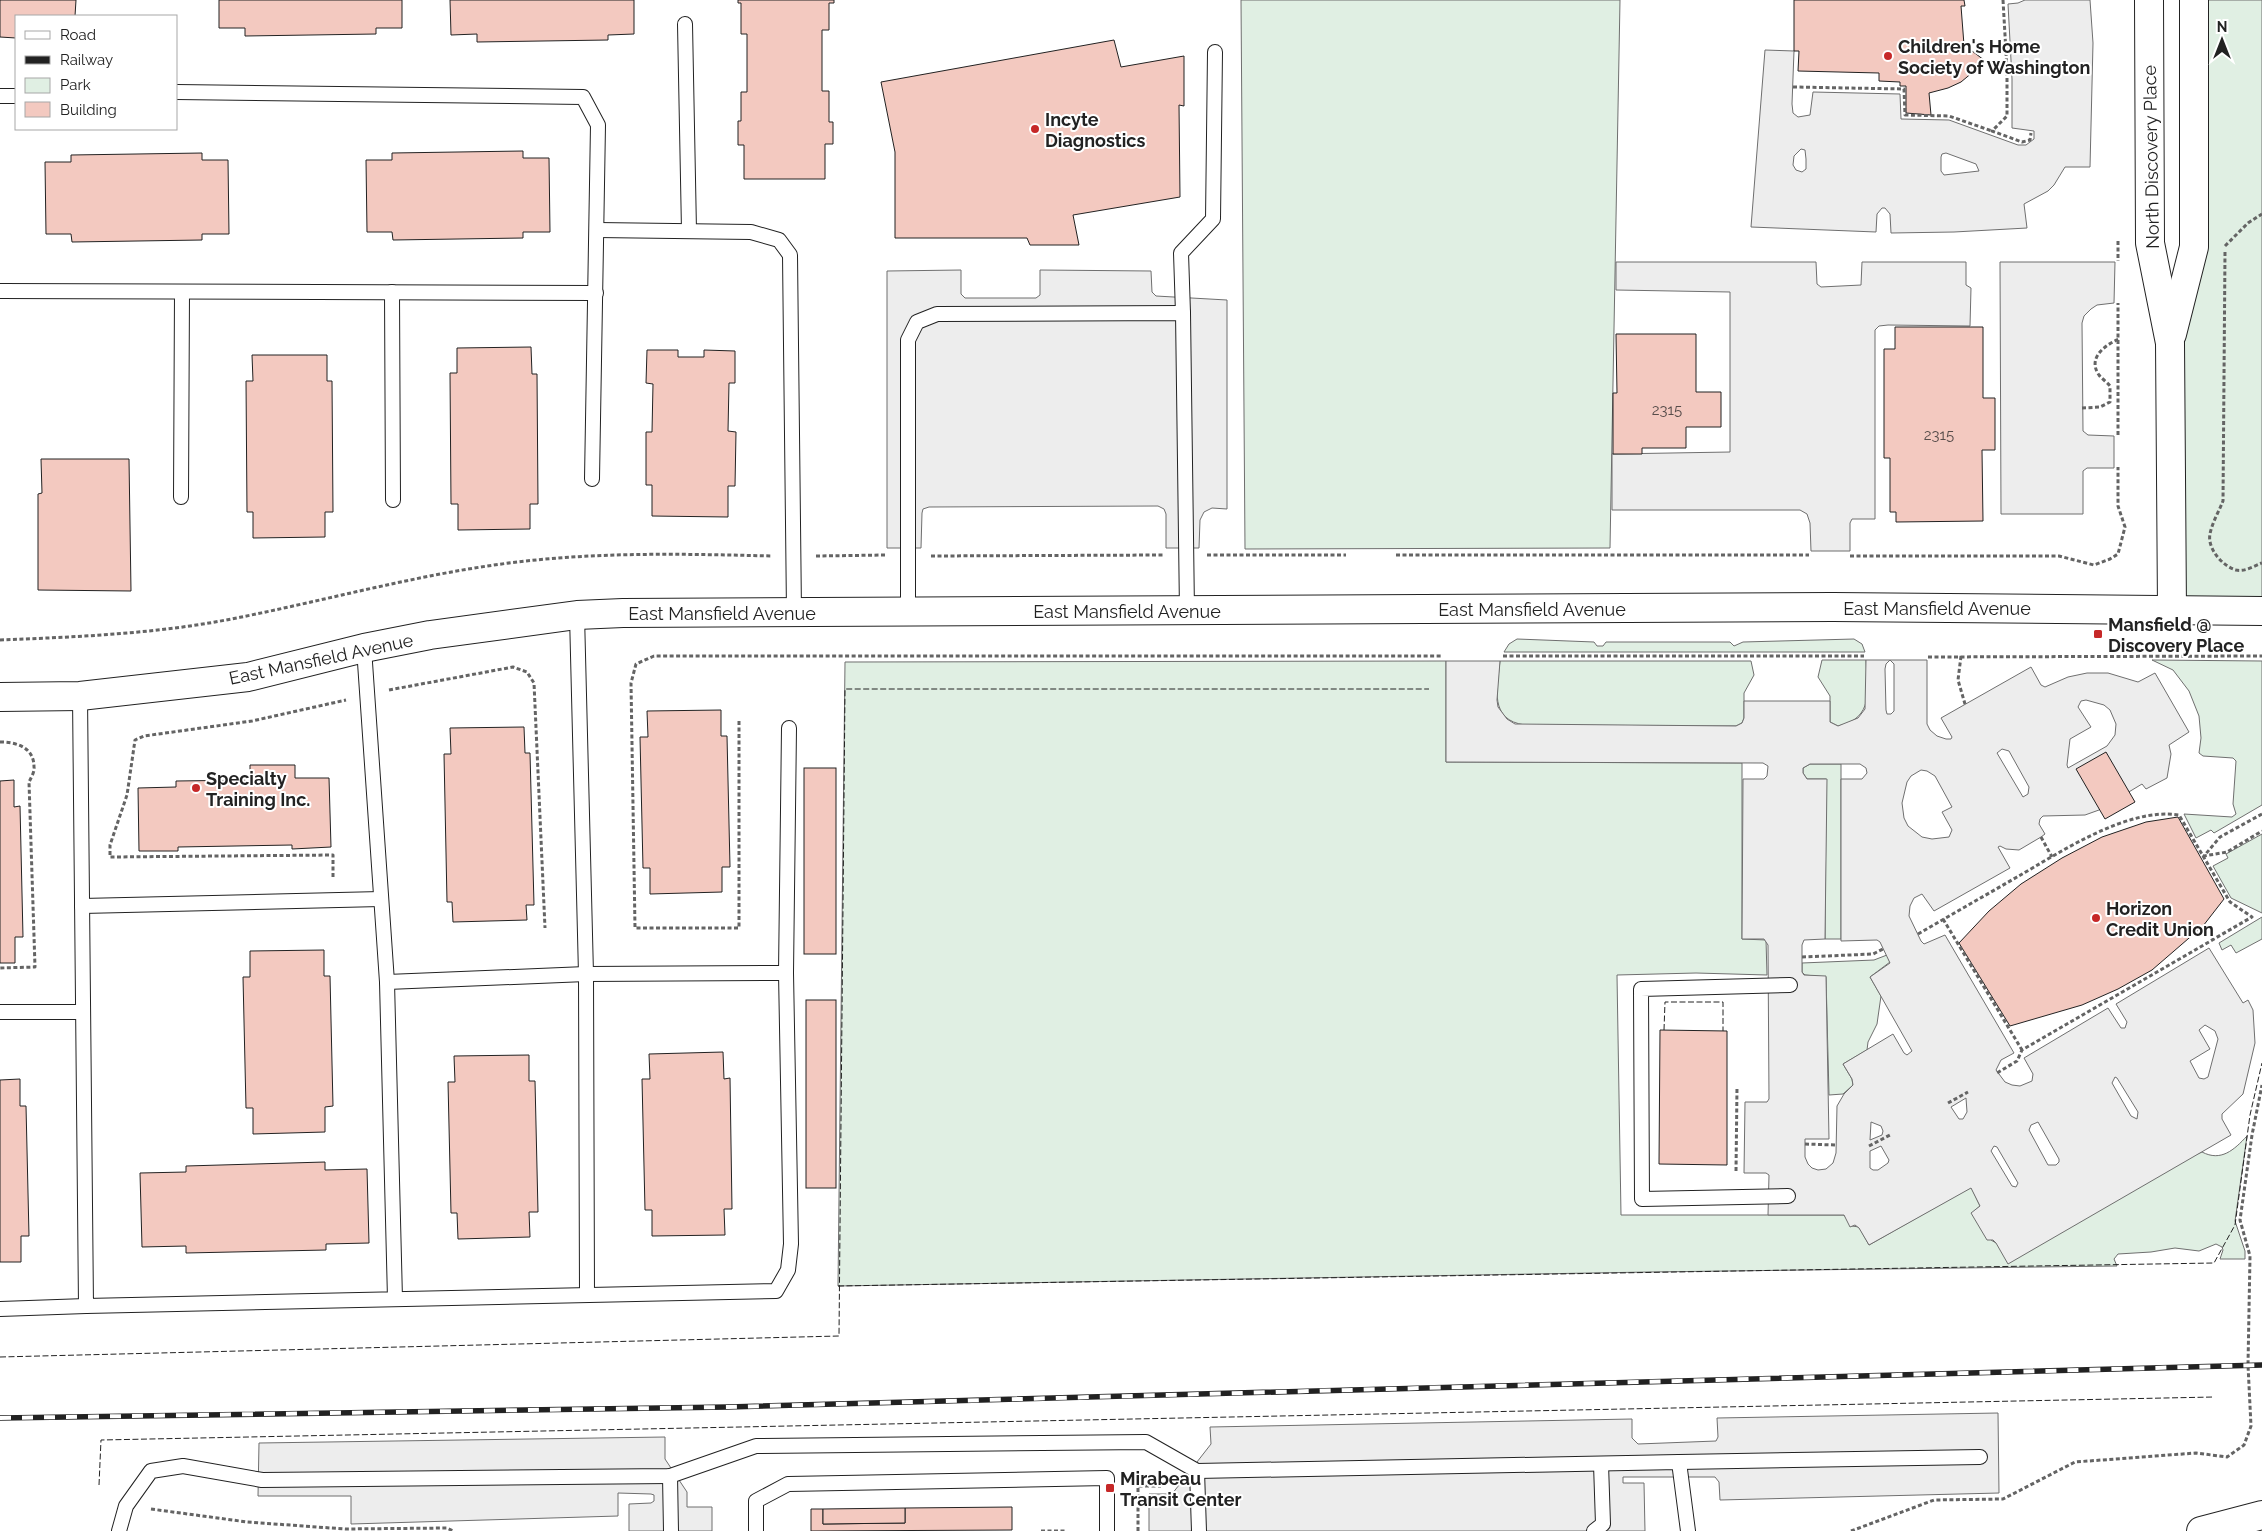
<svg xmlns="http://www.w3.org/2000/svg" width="2262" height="1531" font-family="Raleway,sans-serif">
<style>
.green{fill:#e0efe3;stroke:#6f6f6f}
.parking{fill:#ededed;stroke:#6f6f6f;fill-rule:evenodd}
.building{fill:#f3c9c0;stroke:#222}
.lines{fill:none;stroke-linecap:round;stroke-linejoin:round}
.service-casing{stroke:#222;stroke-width:16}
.minor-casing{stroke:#222;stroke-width:30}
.tertiary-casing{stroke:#222;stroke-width:30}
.secondary-casing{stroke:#222;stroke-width:30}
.path{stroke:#646464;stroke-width:3;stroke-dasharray:4 2.5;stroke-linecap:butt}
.service{stroke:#fff;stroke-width:14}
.minor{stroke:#fff;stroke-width:28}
.tertiary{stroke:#fff;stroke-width:28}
.secondary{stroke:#fff;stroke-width:28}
.rail-casing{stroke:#222;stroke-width:5.5}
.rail{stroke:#fff;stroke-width:4;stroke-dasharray:11;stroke-linecap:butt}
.fence{stroke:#222;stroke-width:1;stroke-dasharray:6 2.5;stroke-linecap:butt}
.poi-dot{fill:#c62828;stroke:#fff;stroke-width:2}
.labels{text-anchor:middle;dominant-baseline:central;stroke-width:4;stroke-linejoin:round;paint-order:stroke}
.number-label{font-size:15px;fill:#564c4a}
.poi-label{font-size:18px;font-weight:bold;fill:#222;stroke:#fff;text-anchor:start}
.street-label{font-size:18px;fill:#222;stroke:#fff}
</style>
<rect width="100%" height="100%" fill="#fff"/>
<g class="green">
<polygon points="1241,0 1620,0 1610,548 1245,549"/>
<polygon points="2194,0 2262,0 2262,611 2172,610 2170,343 2194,247"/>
<polygon points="1517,639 1594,642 1597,646 1603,646 1606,642 1730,642 1734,646 1743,642 1854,639 1862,644 1865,652 1504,652 1509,644"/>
<path d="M 1822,660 L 1866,660 C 1867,689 1875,718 1838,726 L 1830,722 L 1830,696 L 1818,677 Z"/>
<polygon points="2152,660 2262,661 2262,805 2214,833 2211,830 2196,838 2184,814 2232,817 2236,814 2233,804 2236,761 2233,758 2203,756 2199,753 2201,738 2199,716 2189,691 2173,670"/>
<path d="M 1446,661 L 1446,762 L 1742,763 L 1742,939 L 1766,940 L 1767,975 L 1696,973 L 1617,975 L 1621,1215 L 1844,1215 L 1852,1226 L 1859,1227 L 1869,1245 L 1971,1187 L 1980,1206 L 1972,1213 L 1991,1240 L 1996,1243 L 2202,1152 C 2221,1162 2234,1150 2247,1136 L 2235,1221 L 2245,1251 L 2245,1259 L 2220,1259 L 2223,1250 L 2222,1247 L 2216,1244 L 2199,1251 L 2175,1248 L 2151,1252 L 2118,1254 L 2114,1259 L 2117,1266 L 1649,1272 L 838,1286 L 845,662 Z"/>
<path d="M 1500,661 L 1751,661 L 1754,675 L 1744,693 L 1744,718 L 1742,723 L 1736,726 L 1525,725 C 1489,720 1497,689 1500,661 Z"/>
<polygon points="1810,764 1841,764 1841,939 1825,939 1826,779 1807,779 1803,773 1803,768"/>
<polygon points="2262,834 2262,913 2231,898 2213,866 2228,858 2226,854"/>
<polygon points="2262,917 2262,939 2236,953 2231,945 2222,950 2219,943"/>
<polygon points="1887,955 1890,962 1870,977 1881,996 1877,1024 1868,1042 1867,1050 1843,1064 1852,1079 1853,1085 1843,1094 1829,1095 1826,977 1805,975 1802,972 1802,963 1874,960"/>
</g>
<g class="parking">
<path d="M 2025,0 L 2090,0 L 2093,43 L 2090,167 L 2065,167 L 2054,185 L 2048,191 L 2024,204 L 2027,228 L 1954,232 L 1891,233 L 1890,214 L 1885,208 L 1882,208 L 1877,214 L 1876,232 L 1751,227 L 1765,50 L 1794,51 L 1792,104 L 1793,113 L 1798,117 L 1810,115 L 1813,92 L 1900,94 L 1901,119 L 1949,120 L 2018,145 L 2026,145 L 2034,139 L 2034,131 L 2012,128 L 2012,79 L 2008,4 L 2018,3 ZM 1801,149 L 1805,150 L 1806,159 L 1806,169 L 1802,172 L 1796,170 L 1793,165 L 1794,156 ZM 1946,153 L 1976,164 L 1979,171 L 1944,175 L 1941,171 L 1941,157 L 1942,154 Z"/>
<polygon points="1616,262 1816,262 1817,284 1821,287 1861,285 1862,262 1966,262 1966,285 1971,288 1970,326 1888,325 1879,326 1875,330 1875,519 1852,519 1850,523 1850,551 1811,551 1810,523 1807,514 1800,510 1612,510 1612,454 1730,452 1730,292 1616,290"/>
<polygon points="2000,262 2115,262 2114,303 2097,305 2091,309 2084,316 2082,323 2083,431 2088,435 2114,436 2114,468 2087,468 2083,471 2083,514 2001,514"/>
<polygon points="961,270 961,294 965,298 1036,298 1040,295 1040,270 1151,271 1152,292 1156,296 1227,300 1227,509 1212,508 1204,512 1200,520 1199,548 1166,548 1166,514 1164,509 1158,506 929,507 923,509 922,513 921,548 887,548 887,271"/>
<path d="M 1866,660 L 1927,660 L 1927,724 L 1930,730 L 1937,736 L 1946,739 L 1951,739 L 1952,737 L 1941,718 L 2031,667 L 2041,685 L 2045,687 L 2068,677 L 2087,673 L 2108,673 L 2138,682 L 2155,673 L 2189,732 L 2169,745 L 2171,754 L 2167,778 L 2146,789 L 2142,784 L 2099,810 L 2085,815 L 2043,816 L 2040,819 L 2039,824 L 2045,834 L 2041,837 L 2019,850 L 2006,849 L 2000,846 L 1998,847 L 2010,868 L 1934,911 L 1922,894 L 1914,898 L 1910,906 L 1909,916 L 1921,941 L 1924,944 L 1945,935 L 2014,1053 L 2001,1060 L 1996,1070 L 2005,1082 L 2012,1085 L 2020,1086 L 2032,1081 L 2033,1074 L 2024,1058 L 2108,1008 L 2121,1028 L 2125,1028 L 2127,1022 L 2116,1004 L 2209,948 L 2243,1003 L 2248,1000 L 2253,1010 L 2255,1043 L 2243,1094 L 2222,1114 L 2222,1119 L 2231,1135 L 2008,1264 L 1996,1243 L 1993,1240 L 1987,1240 L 1971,1213 L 1980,1206 L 1971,1188 L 1869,1245 L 1859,1228 L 1855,1225 L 1850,1227 L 1844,1215 L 1768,1215 L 1769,1175 L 1766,1173 L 1744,1173 L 1745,1102 L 1767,1102 L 1769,1099 L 1768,945 L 1764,939 L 1742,939 L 1743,779 L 1764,779 L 1767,776 L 1768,766 L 1763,763 L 1446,762 L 1446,661 L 1500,661 L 1497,700 L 1498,707 L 1507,719 L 1515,724 L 1736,726 L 1742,723 L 1744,718 L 1744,701 L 1830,701 L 1830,722 L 1838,726 L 1858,718 L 1865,709 ZM 1890,660 L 1894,664 L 1894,711 L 1891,714 L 1887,714 L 1886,710 L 1885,669 L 1886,664 ZM 2086,700 L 2104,705 L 2110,710 L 2116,724 L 2115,735 L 2107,746 L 2068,768 L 2067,765 L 2070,739 L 2091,727 L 2078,707 L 2081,701 ZM 2002,749 L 2009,751 L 2029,787 L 2028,794 L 2023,797 L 1997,753 ZM 1810,764 L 1860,764 L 1866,768 L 1867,773 L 1862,779 L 1841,779 L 1841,941 L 1877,940 L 1880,942 L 1890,963 L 1870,977 L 1912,1051 L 1907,1055 L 1904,1053 L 1893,1034 L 1843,1064 L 1852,1079 L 1853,1085 L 1844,1094 L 1837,1106 L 1836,1153 L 1833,1163 L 1826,1169 L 1818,1170 L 1812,1168 L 1808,1164 L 1805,1157 L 1805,1139 L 1829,1139 L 1826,976 L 1804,975 L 1802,972 L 1802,945 L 1804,940 L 1825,939 L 1827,779 L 1807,779 L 1803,773 L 1803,768 ZM 1921,770 L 1927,771 L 1935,776 L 1952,807 L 1942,812 L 1952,830 L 1949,837 L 1932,839 L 1922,837 L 1908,826 L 1904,818 L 1902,803 L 1907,782 L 1911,776 ZM 2205,1025 L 2215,1031 L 2218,1039 L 2208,1077 L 2204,1079 L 2199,1078 L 2190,1061 L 2210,1049 L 2199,1030 ZM 2115,1077 L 2117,1078 L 2138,1112 L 2137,1119 L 2131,1116 L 2112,1083 ZM 1966,1098 L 1967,1112 L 1963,1119 L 1959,1119 L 1951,1107 ZM 1871,1122 L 1881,1126 L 1883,1131 L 1882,1135 L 1870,1140 ZM 2038,1122 L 2059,1159 L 2059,1162 L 2056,1165 L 2048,1165 L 2029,1130 L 2031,1125 ZM 1881,1146 L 1889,1160 L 1888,1163 L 1878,1170 L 1873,1170 L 1870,1168 L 1870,1151 ZM 1994,1146 L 1997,1147 L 2018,1183 L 2016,1187 L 2012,1186 L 1991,1151 Z"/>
<polygon points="1998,1413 1999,1493 1720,1500 1719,1482 1715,1477 1623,1477 1623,1483 1644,1483 1645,1531 1149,1531 1149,1494 1172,1494 1211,1444 1210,1427 1632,1419 1632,1438 1638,1444 1716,1441 1718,1437 1717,1418"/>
<polygon points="665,1437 665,1459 687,1492 687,1507 712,1507 712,1531 629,1531 629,1504 651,1503 654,1501 654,1495 651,1494 618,1493 618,1516 351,1524 351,1496 258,1496 259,1443"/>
</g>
<g class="building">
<polygon points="0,0 76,0 75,16 16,16 16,38 0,37"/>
<polygon points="219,0 402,0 402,28 376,28 376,34 245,36 245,28 219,28"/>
<polygon points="450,0 634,0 634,34 608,35 608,40 477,42 477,34 451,35"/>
<polygon points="738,0 834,0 834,3 829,3 829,30 822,30 822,91 829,91 829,122 833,122 833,144 825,144 825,179 744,179 744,145 738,145 738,121 741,121 741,92 747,92 747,34 741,34 741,3 738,3"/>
<polygon points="1794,0 1964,0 1965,6 1961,6 1964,45 1984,60 1979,67 1961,82 1948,88 1929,93 1931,115 1906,113 1906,86 1900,86 1900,82 1879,81 1879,73 1798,71 1799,51 1794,51"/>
<polygon points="1114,40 1121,67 1184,56 1184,106 1179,105 1180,197 1073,215 1079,245 1030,245 1027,238 895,238 895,152 881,82"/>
<polygon points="523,151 523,158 549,158 550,232 523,232 523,238 393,240 392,232 367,232 366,160 392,160 392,153"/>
<polygon points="202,153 202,160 228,160 229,234 202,234 202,240 72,242 71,234 46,234 45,162 71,162 71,155"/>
<polygon points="1895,327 1983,327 1983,398 1995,398 1995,450 1982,450 1983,521 1896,522 1896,512 1890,512 1890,458 1884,458 1884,349 1895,349"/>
<polygon points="1616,334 1696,334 1696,392 1721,392 1721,427 1686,427 1686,448 1642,448 1642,454 1613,454 1613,393 1617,393"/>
<polygon points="531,347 532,374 537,374 538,504 530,504 530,529 458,530 458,504 451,504 450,373 457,373 457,348"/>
<polygon points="647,350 678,350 678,357 704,357 704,350 735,351 735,383 729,383 728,431 736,432 735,486 728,486 728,517 652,516 652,485 646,485 646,432 652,432 653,384 646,383"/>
<polygon points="252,355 327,355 327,381 332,381 333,512 325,512 325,537 253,538 253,512 247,512 246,381 253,381"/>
<polygon points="41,459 129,459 131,591 38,590 38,494 42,493"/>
<polygon points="721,710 721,736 727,736 730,867 722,867 722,892 650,894 650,868 643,868 640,737 648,737 647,711"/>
<polygon points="524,727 525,753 530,753 534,905 526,905 527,920 453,922 452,902 447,902 444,754 451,754 450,728"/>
<polygon points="2106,752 2135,802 2105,819 2076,769"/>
<polygon points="250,765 295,765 295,778 329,778 331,847 292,849 292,845 178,847 178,851 139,851 138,788 176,787 176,781 250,780"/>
<rect x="804" y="768" width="32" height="186"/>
<polygon points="14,780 14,807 20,806 23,937 15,937 15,963 0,963 0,781"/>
<polygon points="2178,817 2224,899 2203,926 2152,970 2118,989 2082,1005 2010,1026 1959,943 1989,911 2021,884 2062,858 2102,837 2146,822"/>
<polygon points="324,950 324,976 330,976 333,1106 325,1107 325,1132 253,1134 253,1108 246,1108 243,977 250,977 250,951"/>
<rect x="806" y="1000" width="30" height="188"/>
<polygon points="1660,1030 1727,1031 1727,1165 1659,1164"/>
<polygon points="723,1052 724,1079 730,1078 732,1209 724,1209 725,1235 652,1236 652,1210 645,1210 642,1079 650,1079 649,1054"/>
<polygon points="529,1055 529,1081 535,1081 538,1212 529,1212 530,1237 458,1239 457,1213 451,1213 448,1082 455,1082 454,1056"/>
<polygon points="20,1079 20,1106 26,1106 29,1236 21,1236 21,1262 0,1262 0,1080"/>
<polygon points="325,1162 325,1170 367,1169 369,1243 326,1244 326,1250 186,1253 186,1246 142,1247 140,1173 186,1172 186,1166"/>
<polygon points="1012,1507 1012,1530 811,1531 811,1509 823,1509 823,1524 905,1523 905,1508"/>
<polygon points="905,1508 905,1523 823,1524 823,1509"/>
</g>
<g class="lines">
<defs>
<g id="service">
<polyline points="685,24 689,231"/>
<polyline points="176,92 583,97 598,125 592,479"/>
<polyline points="0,96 16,96"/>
<polyline points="597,230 751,232 779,240 790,255 794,612"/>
<polyline points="0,291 596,293"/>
<polyline points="392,292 393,500"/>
<polyline points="1183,313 1181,253 1213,219 1215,52"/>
<polyline points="181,497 182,292"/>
<polyline points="908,613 908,340 917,322 937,314 1183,313 1187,611"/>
<polyline points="577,615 586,974 587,1295"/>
<polyline points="364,648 387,982"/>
<polyline points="80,696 86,1306 776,1291 788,1270 791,1244 786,973 586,974 387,982 395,1299"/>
<polyline points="82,906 381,899"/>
<polyline points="786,973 789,728"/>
<polyline points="0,1012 83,1012"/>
<polyline points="1788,1196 1642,1199 1641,989 1790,985"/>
<polyline points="0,1309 86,1306"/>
<polyline points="1679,1462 1980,1457"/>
<polyline points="1197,1471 1199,1531"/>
<polyline points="670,1476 671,1531"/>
<polyline points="119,1531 126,1506 151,1471 183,1466 262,1480 670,1476 756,1446 1146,1442 1197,1471 1679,1462 1688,1531"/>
<polyline points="756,1531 756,1501 788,1484 1107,1478 1107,1531"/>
<polyline points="1594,1531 1603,1524 1601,1464"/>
</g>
<g id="minor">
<polyline points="2149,0 2150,243 2170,343 2172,610"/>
<polyline points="2172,334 2194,247 2194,0"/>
</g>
<polyline id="tertiary" points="0,697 80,696 248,677 364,648 430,635 577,615 623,613 1833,607 2262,611"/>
<polyline id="secondary" points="2201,1531 2262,1515"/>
</defs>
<use href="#service" class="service-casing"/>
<use href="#minor" class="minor-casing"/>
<use href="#tertiary" class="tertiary-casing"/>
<use href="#secondary" class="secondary-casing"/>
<g class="path">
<polyline points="2003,0 2007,70 2007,116 1992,131 2022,142 2030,140 2031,133"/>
<polyline points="1793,87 1904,89 1905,115 1949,116 1992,131"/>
<polyline points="2118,241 2118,261"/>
<polyline points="2225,246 2248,223 2262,214"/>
<path d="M 2225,252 L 2223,501 C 2219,511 2212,523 2210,534 C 2207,548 2222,566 2236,570 C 2245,572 2254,566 2262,563"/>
<path d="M 2082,408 L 2100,407 L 2110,402 L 2110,386 C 2107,382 2102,379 2099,375 C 2087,358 2105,345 2119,339"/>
<polyline points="2118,435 2118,303"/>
<polyline points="1207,555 1346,555"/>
<polyline points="1396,555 1809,555"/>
<polyline points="816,556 887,555"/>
<polyline points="931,556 1165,555"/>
<polyline points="1850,556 2059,556 2094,565 2110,559 2118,554 2125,527 2118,506 2118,467"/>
<path d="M 0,640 C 75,637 152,634 226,620 C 326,601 424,572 526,561 C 608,552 690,554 772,556"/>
<polyline points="1503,656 1864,656"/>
<polyline points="1961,656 1958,680 1965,704"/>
<polyline points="1928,657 2262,656"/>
<polyline points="389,690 513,667 527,672 534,683 545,928"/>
<polyline points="739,721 739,928 635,928 631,683 636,664 654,656 1443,656"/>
<path d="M 0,742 C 16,742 34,747 34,767 C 35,771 31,778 29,782 L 35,967 L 0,968"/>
<polyline points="2262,814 2220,837 2204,856 2227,852 2262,831"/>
<polyline points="2041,837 2052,857"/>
<polyline points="333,877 333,855 110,857 110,845 127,795 135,740 144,736 252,721 346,700"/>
<polyline points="1943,919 2022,1050"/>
<path d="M 1918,934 C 1951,915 1984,896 2017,877 C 2061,852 2127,807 2179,815 L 2230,902 L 2252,917 L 2022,1050 L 2017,1061 L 1997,1073"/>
<polyline points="1802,957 1873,954 1883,949"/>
<polyline points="1948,1103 1968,1092"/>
<polyline points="1805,1144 1836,1145"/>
<polyline points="1869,1146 1890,1135"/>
<polyline points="1736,1171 1737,1087"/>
<polyline points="151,1509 247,1522 345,1529 447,1528 453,1531"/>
<polyline points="1041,1531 1067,1531"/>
<polyline points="1138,1531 1138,1486 1161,1486"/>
<polyline points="1851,1531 1934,1500 2003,1499 2075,1462 2196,1453 2227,1457 2244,1445 2251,1426 2248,1365 2250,1256 2240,1220 2252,1135 2262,1085"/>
</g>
<use href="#service" class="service"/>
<use href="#minor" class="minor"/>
<use href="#tertiary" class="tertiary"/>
<use href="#secondary" class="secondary"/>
<defs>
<polyline id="rail" points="0,1418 728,1407 2262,1365"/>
</defs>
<use href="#rail" class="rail-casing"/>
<use href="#rail" class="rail"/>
<g class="fence">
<polyline points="1664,1030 1665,1002 1723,1002 1723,1031"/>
<polyline points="838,1286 2214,1263 2235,1225 2250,1115 2262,1063"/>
<polyline points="0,1357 839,1336 845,689 1429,689"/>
<polyline points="99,1485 101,1440 2214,1397"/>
</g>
</g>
<g class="poi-dot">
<circle cx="1888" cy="56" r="5"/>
<circle cx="1035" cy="129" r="5"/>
<rect x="2093" y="629" width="10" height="10" rx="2.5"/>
<circle cx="196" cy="788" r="5"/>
<circle cx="2096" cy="918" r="5"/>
<rect x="1105" y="1483" width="10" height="10" rx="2.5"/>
</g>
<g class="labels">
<g class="number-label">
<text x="1667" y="410">2315</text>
<text x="1939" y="435">2315</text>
</g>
<g class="poi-label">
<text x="1898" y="46">Children's Home<tspan x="1898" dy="21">Society of Washington</tspan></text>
<text x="1045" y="119">Incyte<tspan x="1045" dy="21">Diagnostics</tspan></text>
<text x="2108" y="624">Mansfield @<tspan x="2108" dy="21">Discovery Place</tspan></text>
<text x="206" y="778">Specialty<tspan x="206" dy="21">Training Inc.</tspan></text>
<text x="2106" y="908">Horizon<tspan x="2106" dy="21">Credit Union</tspan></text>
<text x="1120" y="1478">Mirabeau<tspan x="1120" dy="21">Transit Center</tspan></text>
</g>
<g class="street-label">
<text transform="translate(2151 157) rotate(-91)">North Discovery Place</text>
<text x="1937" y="608">East Mansfield Avenue</text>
<text x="1532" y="609">East Mansfield Avenue</text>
<text x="1127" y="611">East Mansfield Avenue</text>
<text x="722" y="613">East Mansfield Avenue</text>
<text transform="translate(321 659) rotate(-12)">East Mansfield Avenue</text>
</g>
</g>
<rect x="15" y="15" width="162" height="115" fill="#ffffff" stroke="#a7a7a7"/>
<rect x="25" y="31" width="25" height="8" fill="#ffffff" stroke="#a7a7a7"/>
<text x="60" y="40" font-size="15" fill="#222222">Road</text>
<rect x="25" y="56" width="25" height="8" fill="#222222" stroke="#a7a7a7"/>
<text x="60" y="65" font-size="15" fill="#222222">Railway</text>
<rect x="25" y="78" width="25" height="15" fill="#e0efe3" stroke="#a7a7a7"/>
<text x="60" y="90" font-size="15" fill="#222222">Park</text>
<rect x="25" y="102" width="25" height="15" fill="#f3c9c0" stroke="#a7a7a7"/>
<text x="60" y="115" font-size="15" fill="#222222">Building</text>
<g transform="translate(2222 40)" stroke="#ffffff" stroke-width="4" paint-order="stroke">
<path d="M0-4L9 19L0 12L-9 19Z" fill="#222222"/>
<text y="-8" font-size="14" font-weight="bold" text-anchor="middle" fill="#222222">N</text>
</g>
</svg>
